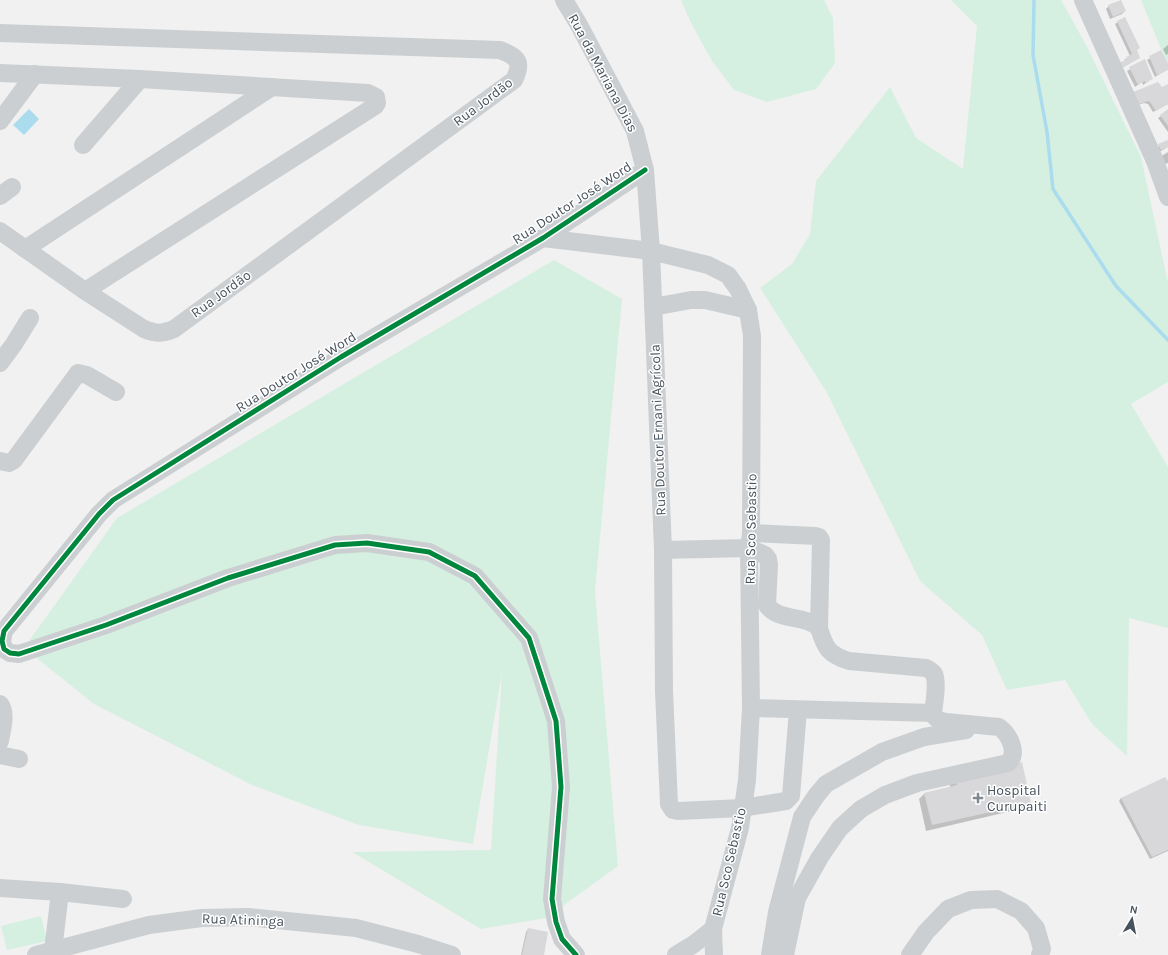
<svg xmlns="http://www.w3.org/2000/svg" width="1168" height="955" font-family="Karla,sans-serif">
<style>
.green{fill:#d5f0e1}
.water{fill:#aadcee}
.shadow{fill:#0003}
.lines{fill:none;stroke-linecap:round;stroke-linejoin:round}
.stream{stroke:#aadcee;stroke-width:3.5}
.building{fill:#d8d8da}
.minor{stroke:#cccfd1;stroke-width:18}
.cycleway-casing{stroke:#fff;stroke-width:8}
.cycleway{stroke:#00873e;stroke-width:5}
.poi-dot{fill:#828a91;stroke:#fff;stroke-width:1.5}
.labels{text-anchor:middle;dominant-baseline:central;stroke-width:3;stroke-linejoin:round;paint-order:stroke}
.street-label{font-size:14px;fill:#47525d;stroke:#fff}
.poi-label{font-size:14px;fill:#47525d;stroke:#fff;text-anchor:start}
</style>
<rect width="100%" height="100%" fill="#f1f1f1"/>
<g class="green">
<polygon points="681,0 824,0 833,18 835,63 816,89 767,102 734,90 712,61 691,23"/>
<polygon points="951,0 1061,0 1085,43 1141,157 1168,283 1168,382 1131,404 1168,467 1168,628 1129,618 1127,756 1092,724 1065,680 1007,690 982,635 920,581 826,391 760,288 792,264 810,234 816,181 890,87 916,138 963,169 977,26"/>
<polygon points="1141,0 1168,0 1168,65 1166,61"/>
<polygon points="554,260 622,299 595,591 618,866 546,918 481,929 352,852 491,850 502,673 473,844 359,825 252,785 94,704 24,648 117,518"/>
<polygon points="41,916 47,941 7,950 1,926"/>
</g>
<polygon class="water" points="29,109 39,119 24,135 13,125"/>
<g class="shadow">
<polygon points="1109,6 1125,11 1122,14 1110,19 1106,9"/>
<polygon points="1118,22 1139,58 1115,72 1125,62 1124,60 1130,56 1115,24"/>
<polygon points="1168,45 1168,54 1166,55 1163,49"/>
<polygon points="1161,52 1168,66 1168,69 1155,77 1147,60"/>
<polygon points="1144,61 1149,81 1143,85 1142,82 1135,87 1127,71"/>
<polygon points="1168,85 1168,104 1153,112 1148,104 1144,103 1138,105 1129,105"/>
<polygon points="1168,111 1168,132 1158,118"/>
<polygon points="1168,141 1168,147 1159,152 1156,148"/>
<polygon points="1168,152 1168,163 1164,164 1160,157"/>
<polygon points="955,779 1030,802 1024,808 926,831 919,799 925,793 950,788 950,785"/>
<polygon points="1168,783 1168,851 1150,859 1119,801 1121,798"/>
<polygon points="528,929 543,955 521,955 526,932"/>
</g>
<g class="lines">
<polyline class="stream" points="1034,0 1033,55 1047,132 1053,189 1116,286 1168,340"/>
</g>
<g class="building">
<polygon points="1121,0 1126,11 1113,17 1108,5"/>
<polygon points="1125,17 1140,48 1137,50 1140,58 1118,70 1115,65 1127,59 1126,57 1132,54 1117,21"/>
<polygon points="1161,50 1168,64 1168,70 1157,75 1149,56"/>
<polygon points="1145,59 1153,79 1145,83 1145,81 1138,85 1129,67"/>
<polygon points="1158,82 1162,87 1168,84 1168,104 1156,111 1150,102 1148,101 1139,104 1133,92"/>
<polygon points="1168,109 1168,126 1160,115"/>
<polygon points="1168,140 1168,147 1161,150 1158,144"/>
<polygon points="1022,762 1031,803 932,825 924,793 957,785 955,778"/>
<polygon points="1165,777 1168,781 1168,850 1152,857 1121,798"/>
<polygon points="528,928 548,932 544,955 522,955"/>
</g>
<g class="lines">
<g class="minor">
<polyline points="564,0 579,25 635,131 645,170 651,251 663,550 664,691 669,804 673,810 678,811 742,808 786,801 791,796 798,710"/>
<polyline points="1083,0 1155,161 1168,197"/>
<path d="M 0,33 L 500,50 C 518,57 523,62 514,80 L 174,329 C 161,334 157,334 144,329 L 85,291 L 0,231"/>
<polyline points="0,73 140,79 368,93 376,97 377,103 375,106 85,291"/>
<polyline points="0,121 35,74"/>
<polyline points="83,145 140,79"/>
<polyline points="0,196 12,187"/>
<polyline points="543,238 651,251 708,265 728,275 738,289 748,310 752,336 751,533 749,548 751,708 747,780 740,828 713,929 694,944 676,955"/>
<polyline points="25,249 272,87"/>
<polyline points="653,307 691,300 705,300 748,310"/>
<polyline points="0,363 14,344 30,318"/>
<polyline points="0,461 9,463 14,460 78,373 87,375 116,392"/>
<path d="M 751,533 L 816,536 L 819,537 L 821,540 L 819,628 C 825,648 829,655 849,661 L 926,668 C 930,670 932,671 934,674 C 938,683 934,704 933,713 C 936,720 940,721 946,722 L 999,727 C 1009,734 1019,753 1008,763 L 917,783 L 885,795 L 861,809 L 840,828 L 820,857 L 797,898 L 785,955"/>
<path d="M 663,550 L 749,548 L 765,555 L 768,559 L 769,565 L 767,605 C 778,622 805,614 819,628"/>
<path d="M 0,704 C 7,714 2,729 0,741"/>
<polyline points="751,708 933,713"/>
<polyline points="0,755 19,759"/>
<polyline points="0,888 60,892 53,951"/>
<polyline points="60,892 123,899"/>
<polyline points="713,929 714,955"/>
<polyline points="36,955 149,925 202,918 248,917 356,928 418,944 452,955"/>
<polyline points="576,955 562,939 556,922 552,899 561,787 556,721 529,638 475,576 429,552 367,543 335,545 228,578 106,625 19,654 10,653 4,649 2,641 4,631 99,514 113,500 341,357 543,238 645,170"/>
<polyline points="770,955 777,912 802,817 816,796 826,784 882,752 924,737 966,730"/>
<polyline points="910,955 926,932 948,909 971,900 997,899 1021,911 1036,928 1042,949 1040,955"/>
</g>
<defs>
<polyline id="cycleway" points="576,955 562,939 556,922 552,899 561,787 556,721 529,638 475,576 429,552 367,543 335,545 228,578 106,625 19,654 10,653 4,649 2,641 4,631 99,514 113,500 341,357 543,238 645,170"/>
</defs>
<use href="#cycleway" class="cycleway-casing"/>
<use href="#cycleway" class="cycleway"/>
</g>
<path class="poi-dot" d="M976 792h4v4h4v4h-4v4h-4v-4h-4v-4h4z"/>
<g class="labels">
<g class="street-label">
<text transform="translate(603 73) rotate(62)">Rua da Mariana Dias</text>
<text transform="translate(483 102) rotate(-37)">Rua Jordão</text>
<text transform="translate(572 203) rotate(-33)">Rua Doutor José Word</text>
<text transform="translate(221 294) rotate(-36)">Rua Jordão</text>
<text transform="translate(296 372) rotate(-32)">Rua Doutor José Word</text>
<text transform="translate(658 430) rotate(-92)">Rua Doutor Ernani Agrícola</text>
<text transform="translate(751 529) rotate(-89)">Rua Sco Sebastio</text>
<text transform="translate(729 862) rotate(-77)">Rua Sco Sebastio</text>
<text transform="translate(243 920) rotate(2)">Rua Atininga</text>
</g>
<g class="poi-label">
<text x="987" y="790">Hospital<tspan x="987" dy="16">Curupaiti</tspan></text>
</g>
</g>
<g transform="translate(1132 919) rotate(10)" stroke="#ffffff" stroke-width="3" paint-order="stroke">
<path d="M0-3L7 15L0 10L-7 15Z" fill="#47525d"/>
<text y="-6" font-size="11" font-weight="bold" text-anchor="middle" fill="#47525d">N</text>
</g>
</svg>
